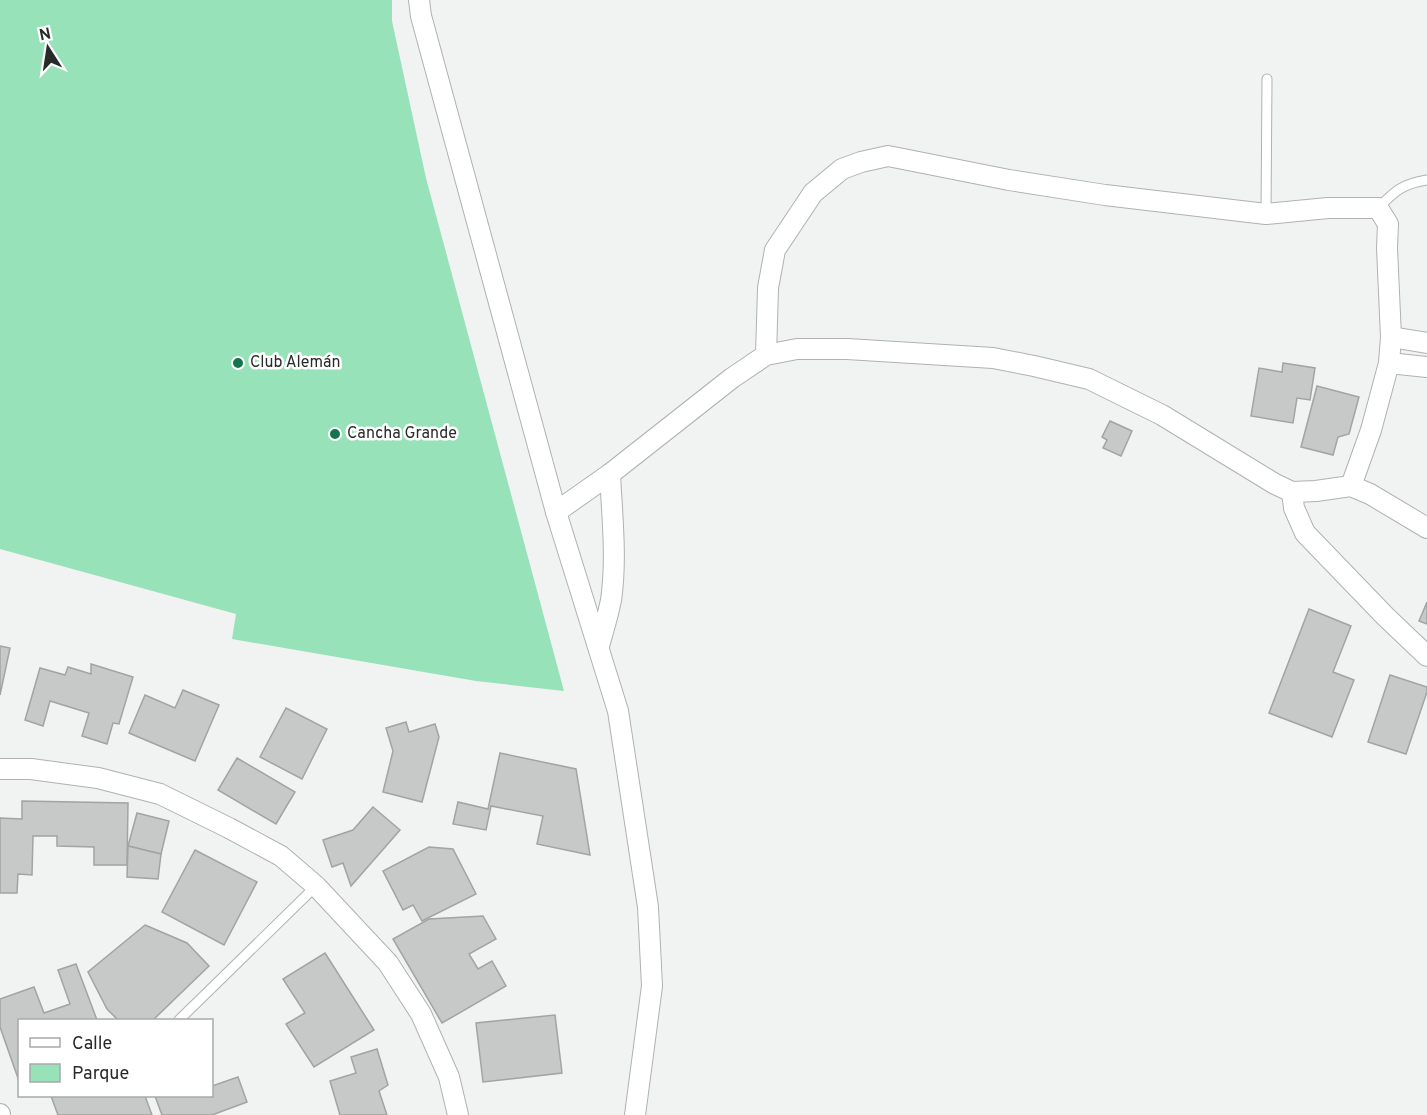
<svg xmlns="http://www.w3.org/2000/svg" width="1427" height="1115" font-family="Overpass,sans-serif">
<style>
.green{fill:#98e2b9}
.building{fill:#c6c9c7;stroke:#a1a4a2;stroke-width:1.5}
.lines{fill:none;stroke-linecap:round;stroke-linejoin:round}
.service-casing{stroke:#afb2b0;stroke-width:11}
.minor-casing{stroke:#afb2b0;stroke-width:22}
.service{stroke:#fff;stroke-width:9}
.minor{stroke:#fff;stroke-width:20}
.poi-dot{fill:#13754c;stroke:#fff;stroke-width:2}
.labels{text-anchor:middle;dominant-baseline:central;stroke-width:5;stroke-linejoin:round;paint-order:stroke}
.poi-label{font-size:16px;fill:#282929;stroke:#fff;text-anchor:start}
</style>
<rect width="100%" height="100%" fill="#f0f3f1"/>
<polygon class="green" points="0,0 392,0 392,21 426,178 564,691 476,681 232,639 236,614 0,549"/>
<g class="building">
<polygon points="1283,363 1315,368 1310,400 1297,398 1293,423 1251,416 1259,368 1282,372"/>
<polygon points="1317,386 1359,397 1349,434 1338,437 1333,455 1301,447"/>
<polygon points="1110,421 1132,431 1121,456 1103,448 1107,440 1102,437"/>
<polygon points="1427,602 1427,624 1419,621"/>
<polygon points="1309,609 1351,626 1333,672 1354,680 1332,737 1269,713"/>
<polygon points="0,646 10,648 0,695"/>
<polygon points="91,664 133,677 119,724 113,723 107,744 82,736 89,713 50,701 43,726 25,720 40,668 65,675 68,667 91,674"/>
<polygon points="1390,675 1427,687 1427,692 1406,754 1368,742"/>
<polygon points="183,690 219,705 195,761 129,733 145,695 175,708"/>
<polygon points="286,708 327,729 302,779 260,757"/>
<polygon points="406,722 409,732 435,724 439,737 422,802 383,792 393,751 386,728"/>
<polygon points="500,753 576,769 590,855 537,844 543,816 491,806 486,830 453,824 458,802 488,809"/>
<polygon points="237,758 295,792 276,824 218,790"/>
<polygon points="22,801 128,803 127,865 94,865 94,847 57,846 57,836 33,836 32,875 18,874 17,893 0,893 0,818 22,819"/>
<polygon points="373,807 400,830 351,886 343,863 332,867 323,840 353,830"/>
<polygon points="137,813 169,821 161,854 128,846"/>
<polygon points="128,846 161,854 158,879 127,877"/>
<polygon points="429,847 453,849 476,894 422,921 413,905 403,910 383,871"/>
<polygon points="195,850 257,882 224,945 162,912"/>
<polygon points="483,916 496,939 469,954 478,969 492,961 506,986 442,1023 393,939 429,919"/>
<polygon points="145,925 187,943 209,966 153,1020 118,1020 107,1009 88,972"/>
<polygon points="325,953 374,1030 314,1067 286,1024 305,1013 283,979"/>
<polygon points="76,964 97,1020 20,1020 19,1081 0,1027 0,999 34,987 44,1013 70,1004 58,970"/>
<polygon points="555,1015 562,1073 483,1082 476,1023"/>
<polygon points="377,1049 388,1085 379,1091 387,1115 340,1115 330,1081 356,1073 351,1057"/>
<polygon points="238,1077 247,1102 212,1115 162,1115 155,1096 212,1096 212,1086"/>
<polygon points="51,1096 145,1096 152,1115 58,1115"/>
</g>
<g class="lines">
<defs>
<g id="service">
<path d="M 1378,208 C 1395,191 1402,184 1427,180"/>
<polyline points="1266,214 1267,79"/>
<polyline points="179,1020 316,886"/>
</g>
<g id="minor">
<polyline points="419,0 421,16 556,512 618,711 648,907 652,986 635,1115"/>
<polyline points="1391,337 1427,343"/>
<polyline points="766,355 768,288 775,250 813,193 842,169 861,162 888,156 1009,180 1105,195 1266,214 1328,208 1378,208 1388,224 1387,248 1391,337 1389,363 1371,430 1351,486"/>
<polyline points="1389,363 1427,367"/>
<polyline points="1292,492 1294,508 1305,533 1385,616 1427,656"/>
<polyline points="556,512 610,474 732,378 766,355 797,349 847,349 993,358 1034,366 1089,379 1162,415 1275,484 1292,492 1316,491 1351,486 1370,494 1427,528"/>
<path d="M 599,646 C 603,631 608,616 611,600 C 617,559 612,515 610,474"/>
<polyline points="0,769 31,769 98,778 160,794 229,828 281,856 316,886 388,963 421,1014 449,1077 458,1115"/>
<polyline points="0,1114 0,1115"/>
</g>
</defs>
<use href="#service" class="service-casing"/>
<use href="#minor" class="minor-casing"/>
<use href="#service" class="service"/>
<use href="#minor" class="minor"/>
</g>
<g class="poi-dot">
<circle cx="238" cy="363" r="6"/>
<circle cx="335" cy="434" r="6"/>
</g>
<g class="labels">
<g class="poi-label">
<text x="250" y="363">Club Alemán</text>
<text x="347" y="434">Cancha Grande</text>
</g>
</g>
<rect x="18" y="1019" width="195" height="78" fill="#ffffff" stroke="#a9a9a9" stroke-width="1.5"/>
<rect x="30" y="1038" width="30" height="9" fill="#ffffff" stroke="#a9a9a9" stroke-width="1.5"/>
<text x="72" y="1049" font-size="18" fill="#282929">Calle</text>
<rect x="30" y="1064" width="30" height="18" fill="#98e2b9" stroke="#a9a9a9" stroke-width="1.5"/>
<text x="72" y="1079" font-size="18" fill="#282929">Parque</text>
<g transform="translate(48 48) rotate(348)" stroke="#ffffff" stroke-width="4.5" paint-order="stroke">
<path d="M0-4.5L10 22L0 15L-10 22Z" fill="#282929"/>
<text y="-9" font-size="16" font-weight="bold" text-anchor="middle" fill="#282929">N</text>
</g>
</svg>
